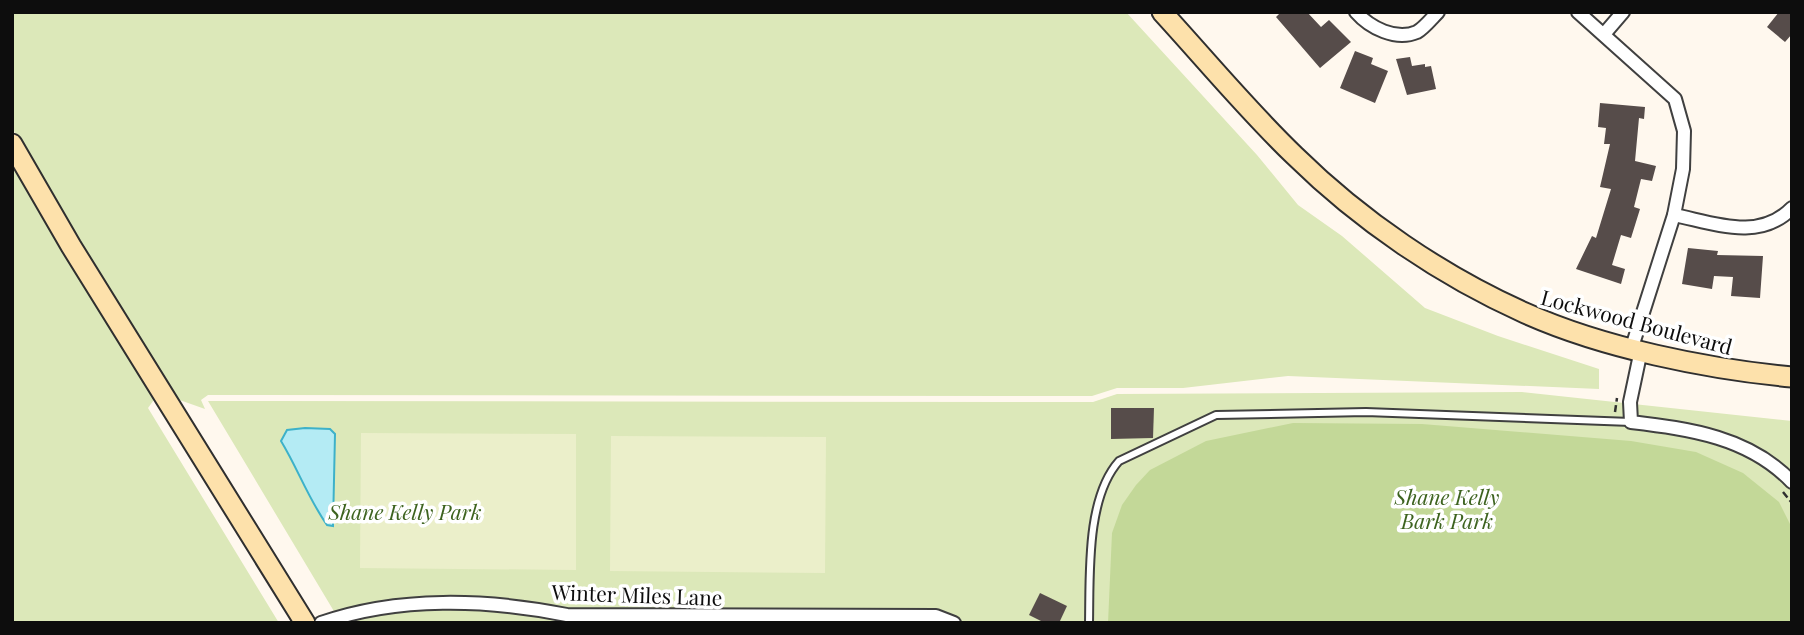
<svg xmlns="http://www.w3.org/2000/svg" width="1804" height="635" font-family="'Playfair Display',serif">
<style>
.green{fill:#dce8b9}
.forest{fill:#c3d898}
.pitch{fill:#ebefca}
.water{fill:#b4ebf4;stroke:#3db1c9;stroke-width:2}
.building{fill:#564c4a}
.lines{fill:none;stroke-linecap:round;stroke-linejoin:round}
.lane-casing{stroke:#404040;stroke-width:10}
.street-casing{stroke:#404040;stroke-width:16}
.secondary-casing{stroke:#2f2f2f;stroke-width:23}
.path{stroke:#2f2f2f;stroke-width:2.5;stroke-dasharray:7 3.5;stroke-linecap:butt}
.lane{stroke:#fff;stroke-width:6}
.street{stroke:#fff;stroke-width:12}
.secondary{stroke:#fde1ab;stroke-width:19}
.labels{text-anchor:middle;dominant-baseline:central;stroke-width:7;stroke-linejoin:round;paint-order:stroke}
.street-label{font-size:21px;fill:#0d0d0d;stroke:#fff}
.park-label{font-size:21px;font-style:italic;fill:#3d631f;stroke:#fff}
</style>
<rect width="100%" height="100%" fill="#fff8ee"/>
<g class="green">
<polygon points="12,12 1126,12 1257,155 1298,205 1342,236 1425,308 1498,336 1599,369 1599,389 1288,376 1183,388 1117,388 1092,396 208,395 201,400 205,409 174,398 37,176 13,129"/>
<polygon points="12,160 156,397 148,408 279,623 12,623"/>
<polygon points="1522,392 1792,421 1792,623 341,623 208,401 1093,402 1117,394"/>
</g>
<polygon class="forest" points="1293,423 1422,424 1631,441 1696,452 1743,473 1779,502 1792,528 1792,623 1108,623 1112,533 1122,505 1136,485 1150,470 1206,441"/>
<g class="pitch">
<polygon points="361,433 576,434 576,570 360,568"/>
<polygon points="611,436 826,437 825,573 610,571"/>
</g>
<path class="water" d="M 305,428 L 330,429 L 335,434 L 333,526 L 327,525 C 308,498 298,469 281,441 L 287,430 Z"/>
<g class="building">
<polygon points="1281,12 1307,12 1321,27 1329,20 1351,42 1320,68 1276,17"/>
<polygon points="1779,12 1792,12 1792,34 1785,42 1767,27"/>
<polygon points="1355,51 1373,58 1371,64 1388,71 1375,103 1340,88"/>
<polygon points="1410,57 1412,66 1425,64 1425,67 1431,66 1436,89 1407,95 1396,59"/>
<polygon points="1600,103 1645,107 1644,119 1639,118 1635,161 1656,166 1652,181 1641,179 1634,207 1640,209 1631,238 1621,235 1612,265 1625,269 1621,284 1576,269 1592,236 1596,238 1611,189 1600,187 1610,144 1604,144 1606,128 1598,127"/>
<polygon points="1688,248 1718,251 1717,255 1763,256 1760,298 1731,296 1733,277 1714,276 1712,289 1682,284"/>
<polygon points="1111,408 1154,408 1153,438 1111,439"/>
<polygon points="1040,593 1067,606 1059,623 1045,623 1029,615"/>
</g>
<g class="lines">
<defs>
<path id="lane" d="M 1089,623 C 1090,574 1086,498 1119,461 L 1216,415 L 1366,412 L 1631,422"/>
<g id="street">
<path d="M 1356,12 C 1370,28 1396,41 1417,32 C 1424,28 1432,18 1438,12"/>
<polyline points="1578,12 1675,99 1684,131 1683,169 1674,215 1632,347"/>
<polyline points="1605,33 1623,12"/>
<path d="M 1674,215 C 1714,223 1759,242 1792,208"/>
<path d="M 1641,350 L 1630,402 L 1631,422 C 1690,429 1749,437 1792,482"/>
<path d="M 321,623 C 398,596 487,599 567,615 L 936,616 L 954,623"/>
</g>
<g id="secondary">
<path d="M 1162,12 C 1206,60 1248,111 1295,156 C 1360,220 1442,276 1525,313 C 1603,348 1707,369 1792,377"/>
<polyline points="12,144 71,246 305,623"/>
</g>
</defs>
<use href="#lane" class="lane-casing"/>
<use href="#street" class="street-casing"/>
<use href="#secondary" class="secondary-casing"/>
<g class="path">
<polyline points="1615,412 1617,398"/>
<polyline points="1783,492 1792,503"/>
</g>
<use href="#lane" class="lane"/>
<use href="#street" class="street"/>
<use href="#secondary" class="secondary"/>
</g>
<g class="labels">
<g class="street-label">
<text transform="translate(1637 321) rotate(15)">Lockwood Boulevard</text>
<text transform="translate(637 594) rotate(2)">Winter Miles Lane</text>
</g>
<g class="park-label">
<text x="1447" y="496">Shane Kelly<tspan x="1447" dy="24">Bark Park</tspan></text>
<text x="405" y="511">Shane Kelly Park</text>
</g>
</g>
<rect width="1804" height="635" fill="none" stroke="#0d0d0d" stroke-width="28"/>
</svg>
